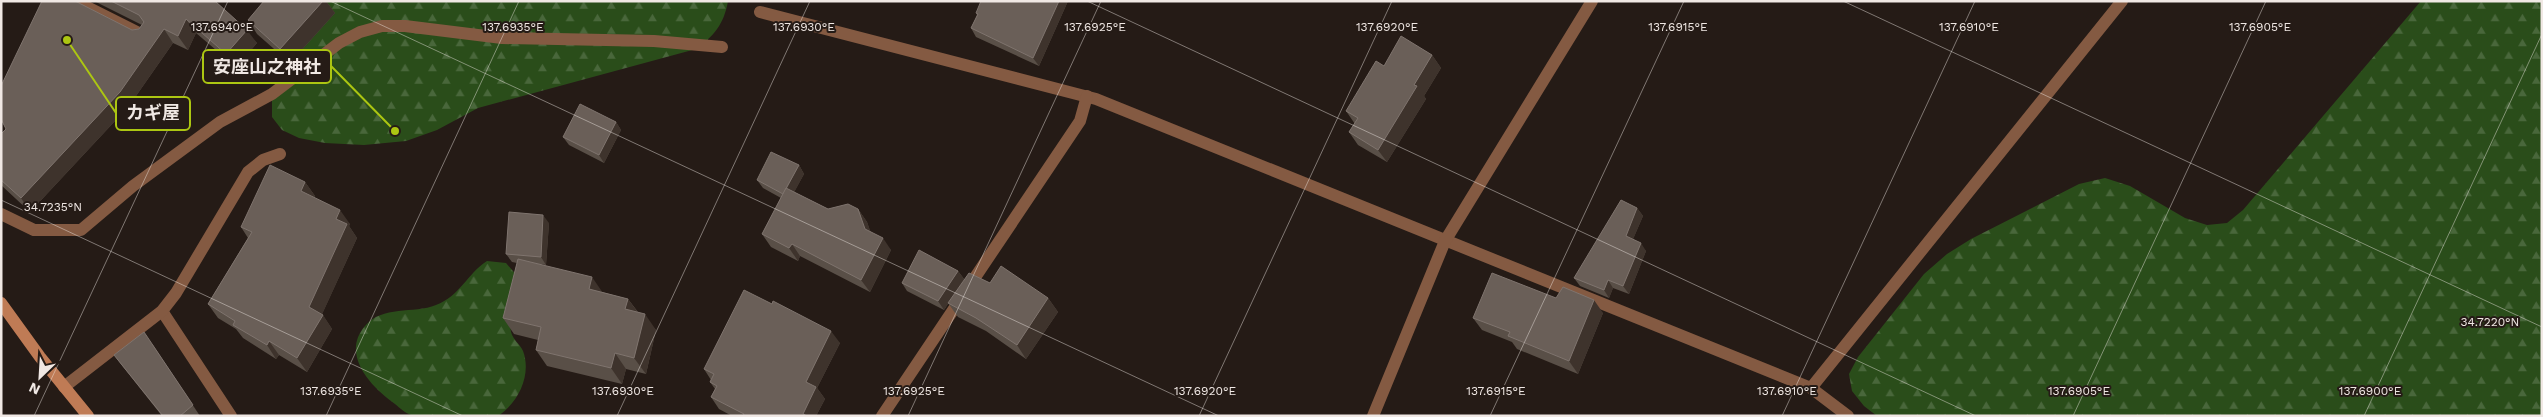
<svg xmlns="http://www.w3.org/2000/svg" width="2543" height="417" font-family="'Work Sans','Noto Sans JP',sans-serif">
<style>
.forest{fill:url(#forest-firs)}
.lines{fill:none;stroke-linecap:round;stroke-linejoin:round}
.street{stroke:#845a42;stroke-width:12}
.secondary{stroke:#bf7b55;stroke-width:12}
.wall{fill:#594f47}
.shaded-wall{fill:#3e332c}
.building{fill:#6a5f58;stroke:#7f746e}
.ticks{fill:none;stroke:#f0e8e4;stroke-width:1;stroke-opacity:0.45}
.ticks-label{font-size:12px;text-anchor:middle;fill:#f0e8e4;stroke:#251b16;stroke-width:4;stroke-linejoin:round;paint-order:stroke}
.leader{fill:none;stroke:#acc612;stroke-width:2}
.callout-dot{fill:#acc612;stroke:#251b16;stroke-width:2}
.callout{fill:#251b16;stroke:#acc612;stroke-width:2}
.callout-label{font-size:18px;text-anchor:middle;font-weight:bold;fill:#f0e8e4}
</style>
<defs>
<pattern id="forest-firs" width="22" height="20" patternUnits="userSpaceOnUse" patternTransform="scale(1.25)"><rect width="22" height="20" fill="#2a4d1a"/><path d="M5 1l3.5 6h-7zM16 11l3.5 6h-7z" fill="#49673b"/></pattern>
</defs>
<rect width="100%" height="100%" fill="#251b16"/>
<g class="forest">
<path d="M 327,1 L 728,1 C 724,24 714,36 696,49 L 478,108 L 437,130 L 406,141 L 364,145 L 325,143 L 299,138 L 282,130 L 272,117 L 272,100 L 279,84 Z"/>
<polygon points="2421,1 2542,1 2542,416 1877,416 1864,406 1852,391 1849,374 1858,357 1924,274 1947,254 1971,239 2079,184 2105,178 2130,186 2185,218 2207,225 2227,223 2243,210"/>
<path d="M 487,261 L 506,263 L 518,277 C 516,291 508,319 511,332 C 513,340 520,344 523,351 C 532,375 518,403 498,416 C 482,416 423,417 411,415 C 405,413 400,408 395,404 C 372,388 340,355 365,326 C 382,305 414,314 436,305 C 460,296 467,274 487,261 Z"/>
</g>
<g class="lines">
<g class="street">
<polyline points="75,1 145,36"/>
<polyline points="760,12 1096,99 1811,388 1848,416"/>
<polyline points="1,214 34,230 81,230 133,186 220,122 272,94 339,43 360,32 382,26 405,26 502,38 654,41 722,47"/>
<polyline points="162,311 231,416"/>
<polyline points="64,387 162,311 176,293 248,172 263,160 280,154"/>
<polyline points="1811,388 2122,1"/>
<polyline points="882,416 1080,121 1087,96"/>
<polyline points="1373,416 1445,241 1592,1"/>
</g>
<polyline class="secondary" points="1,303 40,357 88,416"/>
</g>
<g class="wall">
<polygon points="94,1 215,1 257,43 236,67 196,33 188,50 173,43 129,106 30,212 1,185 1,134 6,129 132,30 139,29 142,25"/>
<polygon points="264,1 326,1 335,13 290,63 257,34 248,20"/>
<polygon points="1068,1 1039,66 976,37 971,28 977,15 976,13"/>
<polygon points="1432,55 1441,68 1424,96 1426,99 1387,162 1358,145 1349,132 1355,124 1346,111 1384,66"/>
<polygon points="616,122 621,130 604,163 569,145 563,137"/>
<polygon points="799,165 804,174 794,192 828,209 858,209 867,222 870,231 891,250 870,292 800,256 798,261 771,247 762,234 781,198 763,188 757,180"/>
<polygon points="305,182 315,196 314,198 350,224 349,226 357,238 322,314 332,329 307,372 279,355 276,359 243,338 236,329 218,318 208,304 248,238 241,227"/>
<polygon points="1637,208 1643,216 1633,239 1646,251 1629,294 1613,288 1609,298 1580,286 1574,278"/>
<polygon points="549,223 546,265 540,264 602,292 628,299 638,312 656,330 646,374 626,369 622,384 547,366 536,350 538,340 514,334 503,318 517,263 512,262 506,254"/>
<polygon points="958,271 964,279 944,310 907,291 902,283"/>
<polygon points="1048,298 1058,312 1026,359 986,331 958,317 948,303"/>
<polygon points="1556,298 1603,313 1578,374 1517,349 1512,342 1482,330 1473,318"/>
<polygon points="772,304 840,343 817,388 825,399 816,416 732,416 719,409 711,397 715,389 710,382 711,380 704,369"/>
<polygon points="153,345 200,416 162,416 124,368 114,355"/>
</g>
<g class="shaded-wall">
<polygon points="323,1 326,1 335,13 290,63 280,49"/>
<polygon points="1059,1 1068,1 1039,66 1033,58"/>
<polygon points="186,19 196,33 188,50 178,36"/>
<polygon points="164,29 173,43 129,106 30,212 21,198"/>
<polygon points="247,30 257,43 236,67 226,54"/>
<polygon points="1432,55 1441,68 1424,96 1426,99 1387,162 1378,150 1414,85"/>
<polygon points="616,122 621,130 604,163 599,155"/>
<polygon points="799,165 804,174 789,202 784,194"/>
<polygon points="305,182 315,196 311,205 301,191"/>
<polygon points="1637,208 1643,216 1631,244 1626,236"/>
<polygon points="858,209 867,222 874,241 865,229"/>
<polygon points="340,210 350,224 349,226 357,238 319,321 309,307 336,219"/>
<polygon points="543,215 549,223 546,265 541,257"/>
<polygon points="883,238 891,250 870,292 861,280"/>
<polygon points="1641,243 1646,251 1629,294 1623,286"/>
<polygon points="792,244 800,256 798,261 789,248"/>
<polygon points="958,271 964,279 944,310 938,301"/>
<polygon points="592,277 603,293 589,289"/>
<polygon points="1608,280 1613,288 1609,298 1604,290"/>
<polygon points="1048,298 1058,312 1026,359 1017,345"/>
<polygon points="628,299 639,314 625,309"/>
<polygon points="1594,300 1603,313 1578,374 1569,361"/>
<polygon points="645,314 656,330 646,374 634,358"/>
<polygon points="323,315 332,329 307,372 297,358"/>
<polygon points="831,331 840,343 817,388 825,399 816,416 804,416 803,414 806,382"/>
<polygon points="269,341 279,355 276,359 267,345"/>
<polygon points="615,353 626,369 622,384 611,368"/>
</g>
<g class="building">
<polygon points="42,1 75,1 132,30 139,29 144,22 139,15 111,1 215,1 247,30 226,54 186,19 178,36 164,29 120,92 21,198 1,180 1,134 6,129 1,119 1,86"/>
<polygon points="264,1 323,1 280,49 248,20"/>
<polygon points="981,1 1059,1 1033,58 971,28 978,14 976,13"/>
<polygon points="1401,36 1432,55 1414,85 1417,86 1378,150 1349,132 1358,118 1346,111 1376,61 1384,66"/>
<polygon points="580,104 616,122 599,155 563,137"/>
<polygon points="771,152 799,165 783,194 757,180"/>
<polygon points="270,165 305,182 301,191 340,210 336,219 347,224 309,307 323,315 297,358 269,341 267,345 233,325 235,321 208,304 252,232 241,227"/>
<polygon points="786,188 828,209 848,204 858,209 865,229 883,238 861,280 792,244 789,248 762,234"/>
<polygon points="1621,200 1637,208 1626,236 1641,243 1623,286 1608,280 1604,290 1574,278"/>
<polygon points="509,212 543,215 541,257 506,254"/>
<polygon points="919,250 958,271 938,301 902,283"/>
<polygon points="518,259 592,277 589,289 628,299 625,309 645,314 634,358 615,353 611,368 536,350 541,327 503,318"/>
<polygon points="1001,266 1048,298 1017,345 976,318 948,303 969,273 990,283"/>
<polygon points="1492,273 1556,298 1563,287 1594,300 1569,361 1508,336 1510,332 1473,318"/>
<polygon points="744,290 772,304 773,301 831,331 806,382 816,387 803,414 807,416 743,416 744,414 711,397 717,386 710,382 714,374 704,369"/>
<polygon points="144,332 193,405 180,416 163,416 114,355"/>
</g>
<path class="ticks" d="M 330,1 L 1219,416M 1087,1 L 1976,416M 1843,1 L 2542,327M 1,200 L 463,416M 34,416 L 228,1M 326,416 L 519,1M 617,416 L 810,1M 908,416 L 1101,1M 1199,416 L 1392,1M 1490,416 L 1684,1M 1782,416 L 1975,1M 2073,416 L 2266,1M 2364,416 L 2542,34"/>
<g class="ticks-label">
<text x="1387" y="31">137.6920°E</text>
<text x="222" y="31">137.6940°E</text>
<text x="513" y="31">137.6935°E</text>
<text x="804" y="31">137.6930°E</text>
<text x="1095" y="31">137.6925°E</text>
<text x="1678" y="31">137.6915°E</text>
<text x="1969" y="31">137.6910°E</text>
<text x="2260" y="31">137.6905°E</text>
<text x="53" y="211">34.7235°N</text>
<text x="2490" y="326">34.7220°N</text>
<text x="331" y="395">137.6935°E</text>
<text x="623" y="395">137.6930°E</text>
<text x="914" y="395">137.6925°E</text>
<text x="1205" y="395">137.6920°E</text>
<text x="1496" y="395">137.6915°E</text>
<text x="1787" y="395">137.6910°E</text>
<text x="2079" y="395">137.6905°E</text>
<text x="2370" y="395">137.6900°E</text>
</g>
<path class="leader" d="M395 131L331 66M67 40L116 113"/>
<g class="callout-dot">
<circle cx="395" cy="131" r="5"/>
<circle cx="67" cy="40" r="5"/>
</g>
<g class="callout">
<rect x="203" y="50" width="128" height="33" rx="5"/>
<rect x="116" y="97" width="74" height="33" rx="5"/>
</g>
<g class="callout-label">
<text x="267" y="73">安座山之神社</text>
<text x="153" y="119">カギ屋</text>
</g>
<rect width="2543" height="417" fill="none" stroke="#f0e8e4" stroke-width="5"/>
<g transform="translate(40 377) rotate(205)" stroke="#251b16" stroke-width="4" paint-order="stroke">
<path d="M0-4L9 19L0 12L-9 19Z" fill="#f0e8e4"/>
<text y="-8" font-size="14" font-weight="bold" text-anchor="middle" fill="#f0e8e4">N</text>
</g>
</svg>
